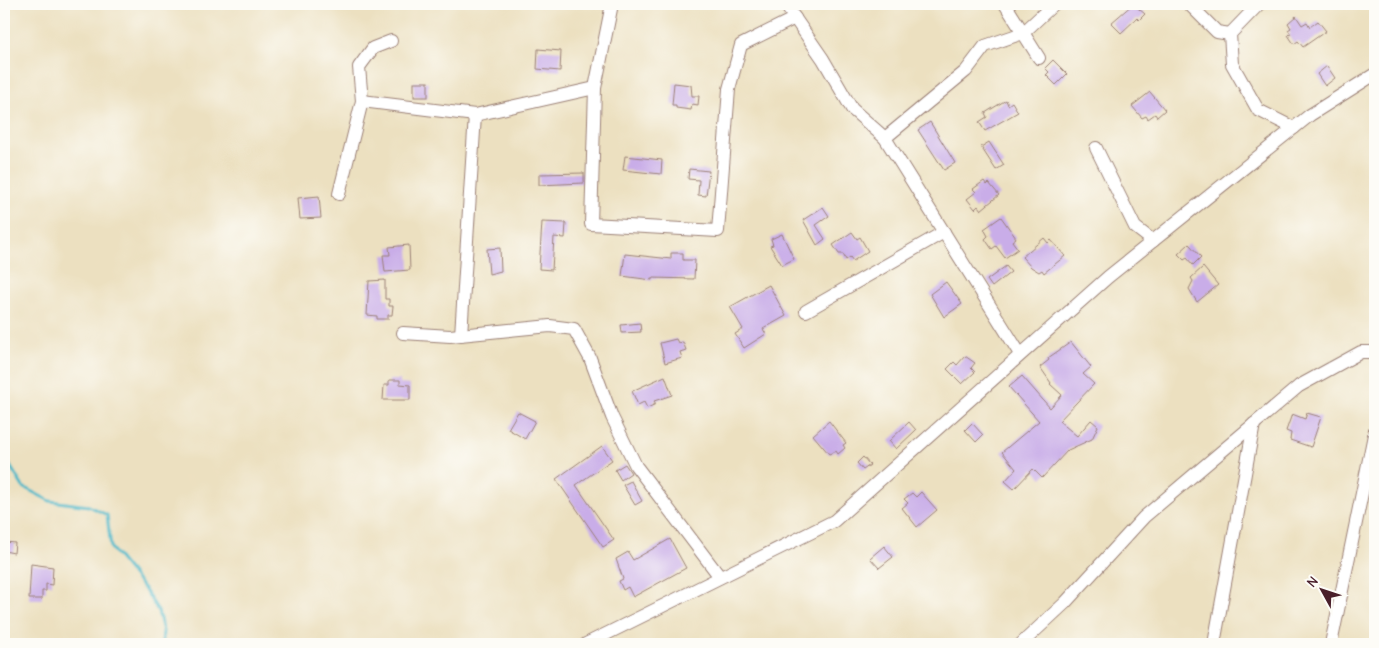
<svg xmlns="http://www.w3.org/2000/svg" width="1379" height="648" font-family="'Comic Neue',sans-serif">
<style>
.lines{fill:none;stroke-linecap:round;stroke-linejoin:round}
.stream{stroke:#4cb8c8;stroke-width:3}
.building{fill:#c9ade8}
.minor-casing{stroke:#9b8076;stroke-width:14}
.minor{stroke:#fff;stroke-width:12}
</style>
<rect width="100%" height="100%" fill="#fdfcf7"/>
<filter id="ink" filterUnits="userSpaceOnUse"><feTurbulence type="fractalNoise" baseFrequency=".02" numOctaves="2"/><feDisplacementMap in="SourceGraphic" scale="10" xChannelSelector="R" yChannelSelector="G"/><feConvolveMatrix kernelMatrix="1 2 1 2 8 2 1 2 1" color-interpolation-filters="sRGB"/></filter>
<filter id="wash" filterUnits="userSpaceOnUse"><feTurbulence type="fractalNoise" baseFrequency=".0096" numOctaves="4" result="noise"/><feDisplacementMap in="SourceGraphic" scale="20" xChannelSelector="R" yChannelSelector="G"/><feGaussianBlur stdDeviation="1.12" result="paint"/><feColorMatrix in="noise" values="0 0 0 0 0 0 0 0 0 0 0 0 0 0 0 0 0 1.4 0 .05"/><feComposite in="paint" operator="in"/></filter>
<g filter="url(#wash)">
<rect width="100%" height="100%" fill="#ece0c0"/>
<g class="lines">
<polyline class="stream" points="4,456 23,487 50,501 89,506 107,515 111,548 145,590 158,611 163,631 162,644"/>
</g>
<g id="blocks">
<g class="building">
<polygon points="1133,4 1145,14 1139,20 1137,18 1121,33 1111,23"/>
<polygon points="1296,16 1302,25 1307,22 1310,27 1318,21 1326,31 1303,47 1298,41 1294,44 1288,35 1291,34 1288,30 1291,28 1288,23"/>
<polygon points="538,49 561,51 560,71 537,69"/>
<polygon points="1053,60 1067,74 1056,85 1046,75 1049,72 1045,68"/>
<polygon points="1327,66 1335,78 1325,86 1317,74"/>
<rect x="414" y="82" width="14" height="15"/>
<polygon points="674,83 691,85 692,96 699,96 698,105 692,104 691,110 676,108 676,105 672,105"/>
<polygon points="1150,92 1165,110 1157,117 1155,114 1148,119 1146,116 1142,118 1132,106"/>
<polygon points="1006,100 1008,105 1012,102 1018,112 985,131 979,122 987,117 985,113"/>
<polygon points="930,122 955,163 944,170 918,130"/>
<polygon points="989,142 1004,165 996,170 981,147"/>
<polygon points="625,156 662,160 661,174 623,170"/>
<polygon points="689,169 709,171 706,196 698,195 699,180 688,179"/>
<polygon points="584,173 584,183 539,185 539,174"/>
<polygon points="984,181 987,185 989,183 999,195 981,210 978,206 975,209 967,199 976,192 973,189"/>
<polygon points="319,196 321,218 300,219 298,198"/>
<polygon points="823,207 829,216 816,225 825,239 817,245 803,220"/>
<polygon points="1001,217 1016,238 1012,241 1018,249 1005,258 996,246 992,249 985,239 988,236 984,229"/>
<polygon points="542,222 566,223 565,238 554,237 552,270 539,269"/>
<polygon points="852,232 857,239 860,237 868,251 853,261 850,257 846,260 843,254 839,254 833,245"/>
<polygon points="782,234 794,259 782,265 770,246 773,245 771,239"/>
<polygon points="1044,238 1048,243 1051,240 1065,256 1044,273 1042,270 1039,272 1031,267 1022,257"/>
<polygon points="1189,244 1201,257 1193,265 1187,258 1184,260 1178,254"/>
<polygon points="409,245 410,270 385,272 383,255 390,255 389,247"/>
<polygon points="500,248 501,271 489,274 487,249"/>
<polygon points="671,253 683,253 683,260 695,260 694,279 652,278 652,280 622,276 625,254 671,259"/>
<polygon points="1006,266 1011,272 992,287 987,280"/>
<polygon points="1203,267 1218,285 1197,302 1189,289 1193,281 1191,278"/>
<polygon points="385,280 385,299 389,299 389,306 393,306 392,315 388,315 388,319 377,319 377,316 367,315 369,281"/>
<polygon points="946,282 962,304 944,317 930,294"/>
<polygon points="769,285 786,316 763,329 766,334 744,348 735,334 743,329 730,307"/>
<polygon points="640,323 641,332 622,333 621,325"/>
<polygon points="676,339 678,343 683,342 686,350 680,352 682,358 665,363 660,343"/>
<polygon points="1071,342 1091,367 1083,374 1094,384 1059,421 1077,436 1091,420 1098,426 1092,439 1068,450 1042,478 1033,469 1014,489 1005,481 1016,469 1002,452 1039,421 1009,387 1022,376 1050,408 1062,395 1050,384 1051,383 1040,367 1049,360 1048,358"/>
<polygon points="965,356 975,363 971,368 975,372 962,384 947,369 954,362 957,365"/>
<polygon points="665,376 672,395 654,401 656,404 647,408 644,402 638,405 632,391"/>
<polygon points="389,380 400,380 400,384 410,385 410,400 383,400 384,385 389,385"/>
<polygon points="518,412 535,421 525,439 508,429"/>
<polygon points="1307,413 1321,417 1311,447 1290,440 1291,433 1286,431 1292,414 1305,419"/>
<polygon points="829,421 846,443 843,445 845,448 838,454 836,451 829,454 813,435"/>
<polygon points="909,422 916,430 896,449 889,441"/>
<polygon points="972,423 983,435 976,442 965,430"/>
<polygon points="602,446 612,460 576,485 614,540 603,547 556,479"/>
<polygon points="863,457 870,465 863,470 857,463"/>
<polygon points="625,464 631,473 621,480 615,470"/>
<polygon points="631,481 642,501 635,505 623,485"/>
<polygon points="921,492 937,510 917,527 902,508 908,503 904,499 912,493 916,497"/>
<polygon points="670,539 686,568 633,597 628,587 623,590 619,581 623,579 616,559 628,552 633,560"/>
<polygon points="5,542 15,543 14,553 4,551"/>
<polygon points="884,546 893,557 879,568 870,558"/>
<polygon points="31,564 53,567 52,585 46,584 46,591 42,591 42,599 29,599"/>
</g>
</g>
</g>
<g filter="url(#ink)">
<use href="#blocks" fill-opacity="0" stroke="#9b8076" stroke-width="1"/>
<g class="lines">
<defs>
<g id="minor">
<polyline points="612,4 595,88 591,224 718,231 729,89 741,45 795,18"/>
<polyline points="785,4 823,59 852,109 885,138 1020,354"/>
<polyline points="1005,4 1039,58"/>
<polyline points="1189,4 1217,32 1230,34"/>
<polyline points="1259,4 1230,34 1232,64 1258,110 1294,128"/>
<polyline points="362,101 475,115 595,88"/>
<polyline points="885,138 966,71 985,46 1023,33 1054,4"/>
<polyline points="1096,148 1135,227 1153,241"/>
<polyline points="339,194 362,101 359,67 373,48 391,41"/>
<polyline points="806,311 944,232"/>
<polyline points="403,333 450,336 550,326 574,329 590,358 612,417 636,466 720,577"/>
<polyline points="461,335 475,115"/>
<polyline points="586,644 834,521 1108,277 1310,115 1375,74"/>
<polyline points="1021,644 1065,603 1144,517 1299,386 1361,352 1375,352"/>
<polyline points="1214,644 1254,424"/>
<polyline points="1331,644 1375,430"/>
</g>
</defs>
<use href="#minor" class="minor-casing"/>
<use href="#minor" class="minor"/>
</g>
</g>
<rect width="1379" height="648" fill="none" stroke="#fdfcf7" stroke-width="20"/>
<g transform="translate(1322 590) rotate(310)" stroke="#fdfcf7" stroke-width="4" paint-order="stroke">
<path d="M0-4L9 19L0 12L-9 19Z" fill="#4a1f2b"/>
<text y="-8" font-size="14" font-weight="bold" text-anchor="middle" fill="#4a1f2b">N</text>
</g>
</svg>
